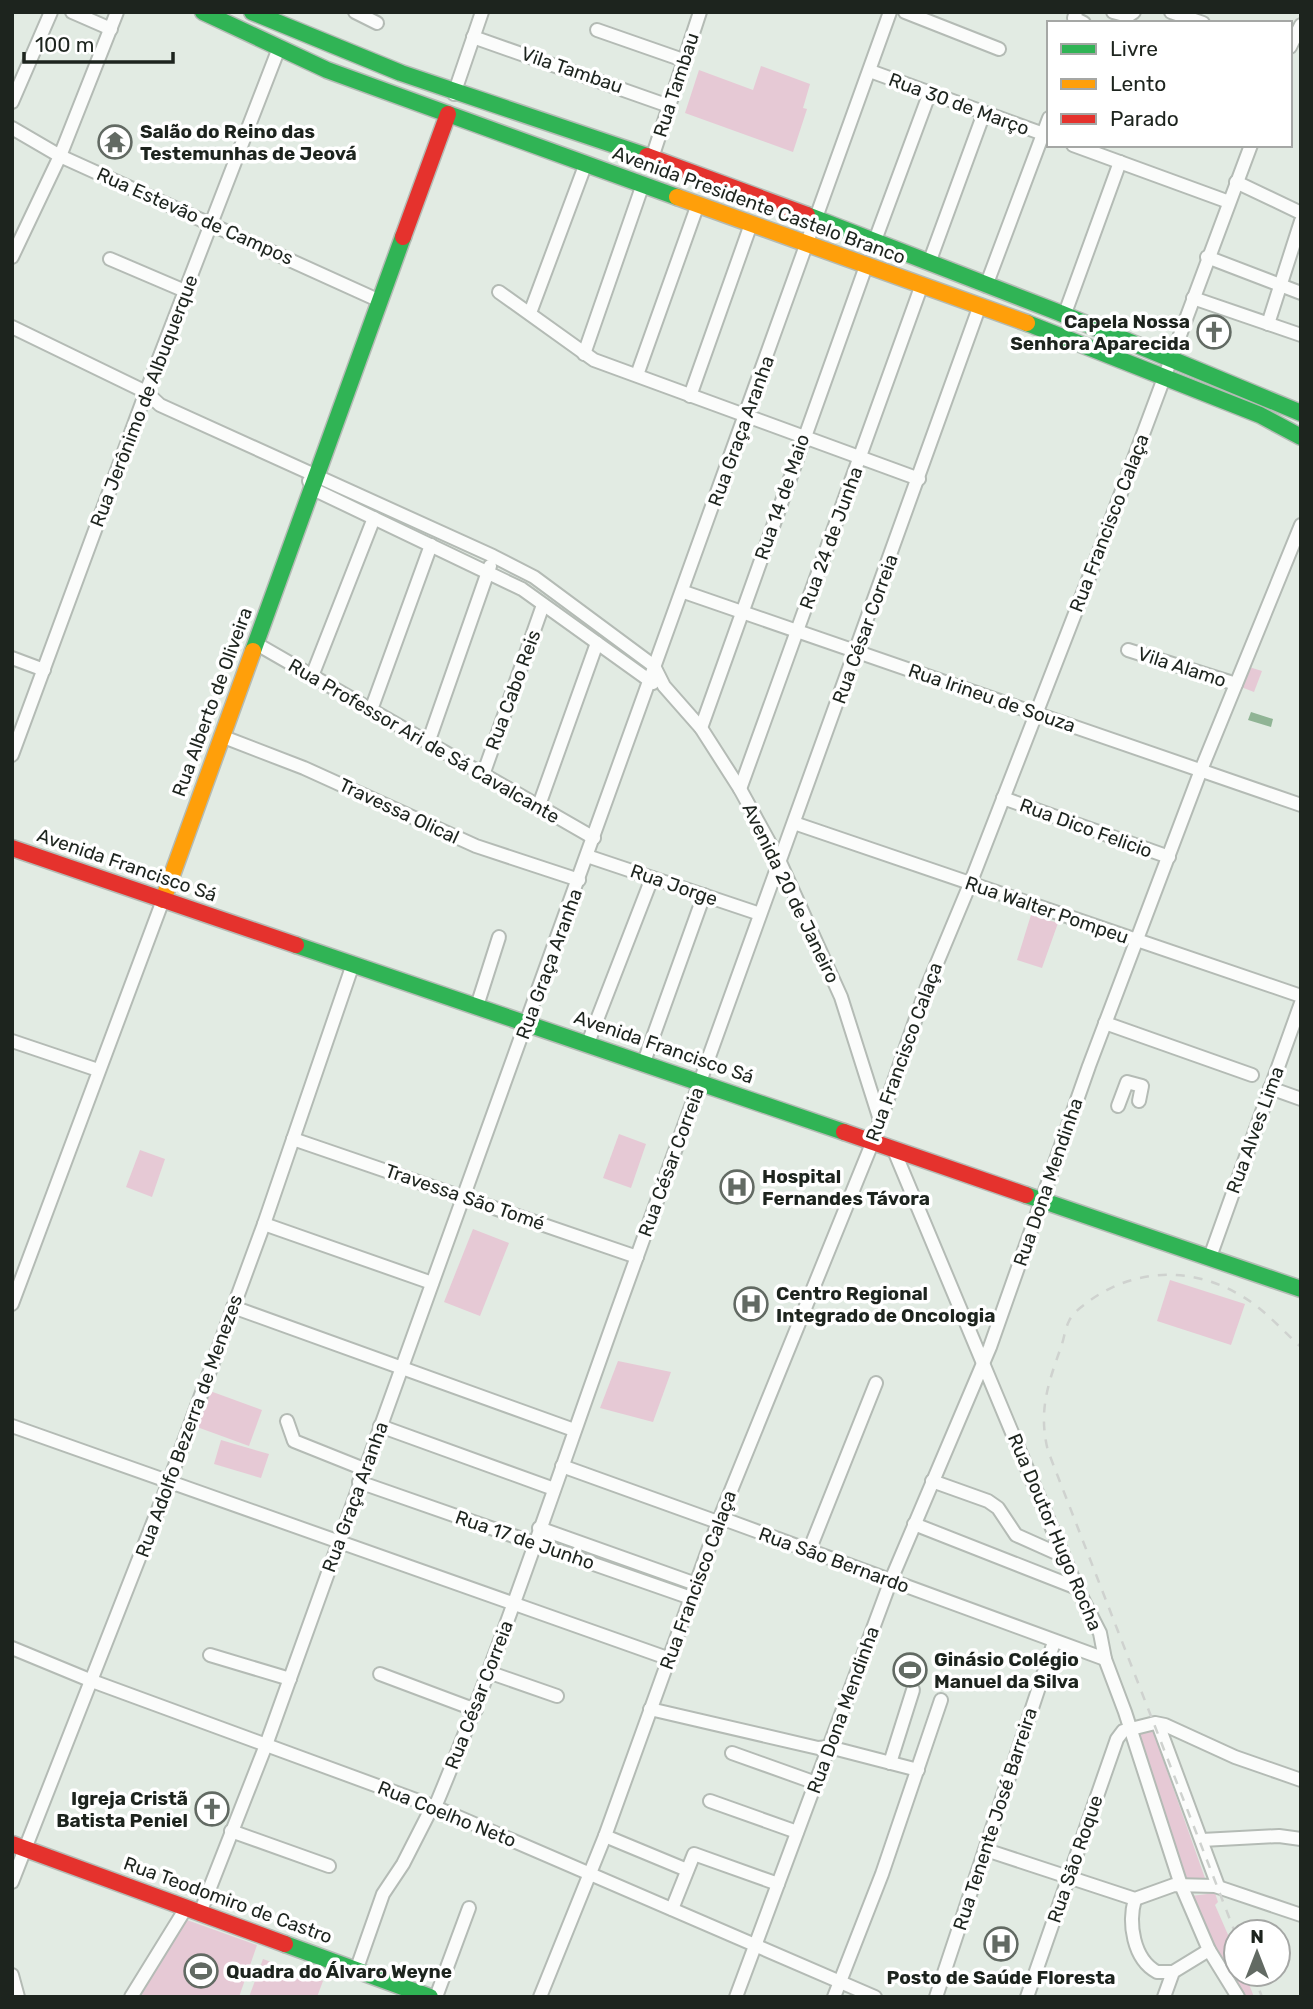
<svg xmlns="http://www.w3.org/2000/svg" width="1313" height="2009" font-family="Rubik,sans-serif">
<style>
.green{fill:#e6c9d5}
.water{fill:#90b495}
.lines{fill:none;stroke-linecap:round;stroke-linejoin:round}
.street-casing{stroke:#b4bbb5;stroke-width:16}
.fast-casing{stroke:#b4bbb5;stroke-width:19}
.slow-casing{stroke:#b4bbb5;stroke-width:19}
.jam-casing{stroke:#b4bbb5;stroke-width:19}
.street{stroke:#fbfcfb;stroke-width:12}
.fast{stroke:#30b455;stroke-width:16}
.slow{stroke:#ff9f0a;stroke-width:16}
.jam{stroke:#e5322d;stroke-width:16}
.rail{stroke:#cfd2cf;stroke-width:2.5;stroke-dasharray:9 9;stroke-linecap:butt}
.labels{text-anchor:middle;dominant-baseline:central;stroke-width:7;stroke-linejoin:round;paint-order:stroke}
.street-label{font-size:19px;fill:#1d241e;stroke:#fff}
.poi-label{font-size:19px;font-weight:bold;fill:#1d241e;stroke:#fff;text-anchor:start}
</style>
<rect width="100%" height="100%" fill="#e2ebe3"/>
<g class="green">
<polygon points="761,66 810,84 803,108 807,109 793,152 685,113 699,70 753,90"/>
<polygon points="1249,667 1262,671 1254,692 1241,687"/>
<polygon points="1031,915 1058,923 1042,968 1017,960"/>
<polygon points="619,1134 646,1144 631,1188 603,1178"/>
<polygon points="140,1150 165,1159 152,1197 126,1187"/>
<polygon points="473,1229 509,1243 480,1316 444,1302"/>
<polygon points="1170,1280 1245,1304 1231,1345 1157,1321"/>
<polygon points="618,1361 671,1372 653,1422 600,1408"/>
<polygon points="210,1391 262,1410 249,1446 197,1427"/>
<polygon points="221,1440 269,1454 261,1478 214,1464"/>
<polygon points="1152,1728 1206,1881 1186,1882 1136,1732"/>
<polygon points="1215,1893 1218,1902 1215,1905 1236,1953 1236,1974 1245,1974 1254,1997 1244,1997 1202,1928 1191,1896"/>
<polygon points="187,1920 257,1945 239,1997 139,1997"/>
<polygon points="263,1959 323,1981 317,1997 249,1997"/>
</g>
<polygon class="water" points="1251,712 1273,719 1271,727 1248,720"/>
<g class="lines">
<defs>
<g id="street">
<polyline points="72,12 111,29"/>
<polyline points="355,12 377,23"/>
<polyline points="905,12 999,49"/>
<polyline points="1076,12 1074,18 1084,23"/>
<polyline points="1113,12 1128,16 1134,12"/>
<polyline points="1171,12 1203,23"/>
<polyline points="597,30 683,60"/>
<polyline points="473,37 669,106"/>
<polyline points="1290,47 1301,25"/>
<polyline points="870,71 1049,136"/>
<polyline points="454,94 482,12"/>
<polyline points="12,102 51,12"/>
<polyline points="12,128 60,156 380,301"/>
<polyline points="1073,145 1229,202"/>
<polyline points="652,158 700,12"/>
<polyline points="1236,182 1301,213"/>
<polyline points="874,243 930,92"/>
<polyline points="12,257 60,156 117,12"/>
<polyline points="1207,257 1301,293"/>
<polyline points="110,259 185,291"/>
<polyline points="929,263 984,113"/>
<polyline points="986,286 1049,118"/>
<polyline points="499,292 594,360 919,479"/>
<polyline points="1193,298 1301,335"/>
<polyline points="530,313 586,163"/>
<polyline points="1064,316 1120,162"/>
<polyline points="1268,324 1301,221"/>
<polyline points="12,327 146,392 160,405 493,556 534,577 654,666 664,686 701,728 740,789 779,860 841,997 880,1120"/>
<polyline points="584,354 643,184"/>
<polyline points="637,375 698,204"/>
<polyline points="690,396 751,224"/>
<polyline points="309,481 313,489 522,589 653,683"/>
<polyline points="684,592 1301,805"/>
<polyline points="255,643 594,838"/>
<polyline points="1128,650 1236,684"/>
<polyline points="12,658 44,670"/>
<polyline points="312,676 374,518"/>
<polyline points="371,710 431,545"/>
<polyline points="701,728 866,266"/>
<polyline points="221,736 304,768 476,846 579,880"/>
<polyline points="428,743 490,566"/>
<polyline points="12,755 146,392 279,48"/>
<polyline points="483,775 543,605"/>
<polyline points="740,789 921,287"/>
<polyline points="1003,798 1169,857"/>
<polyline points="538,808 597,643"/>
<polyline points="794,823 1301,996"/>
<polyline points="587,856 760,914"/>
<polyline points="477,1006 499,937"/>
<polyline points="1105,1023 1252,1075"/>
<polyline points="12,1041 98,1070"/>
<polyline points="588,1043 652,878"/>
<polyline points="644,1062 704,895"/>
<polyline points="1270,1088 1301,1099"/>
<polyline points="1118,1106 1127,1082 1142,1086 1139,1101"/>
<polyline points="293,1139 637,1257"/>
<polyline points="893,1148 1077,1588 1100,1633 1105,1659 1125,1712 1181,1885 1209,1950 1238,1997"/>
<polyline points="264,1224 432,1283"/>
<polyline points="1210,1257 1301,1003"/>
<polyline points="12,1304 163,900"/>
<polyline points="233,1307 574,1430"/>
<polyline points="287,1421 294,1441 364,1469"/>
<polyline points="12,1426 670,1659"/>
<polyline points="380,1426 554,1489"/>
<polyline points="562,1466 712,1520 729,1521 1105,1659"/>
<polyline points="932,1481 988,1501 998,1508 1016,1535 1063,1556"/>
<polyline points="359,1482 691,1598"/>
<polyline points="914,1524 1077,1588"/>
<polyline points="539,1528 696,1584"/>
<polyline points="809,1551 876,1383"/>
<polyline points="12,1648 92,1681 435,1807 875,1997"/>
<polyline points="210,1655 290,1679"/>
<polyline points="491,1673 557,1696"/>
<polyline points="380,1674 476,1710"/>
<polyline points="650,1709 818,1748 829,1747 918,1770"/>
<polyline points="1158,1724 1218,1886"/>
<polyline points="732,1753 816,1783"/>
<polyline points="890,1763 913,1690"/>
<polyline points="710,1801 797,1832"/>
<polyline points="231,1831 329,1866"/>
<polyline points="605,1836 687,1870"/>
<polyline points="1202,1840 1279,1836 1301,1839"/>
<polyline points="986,1850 1135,1899 1174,1885 1215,1886 1301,1915"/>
<polyline points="12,1882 169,1482 264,1224 353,964"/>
<path d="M 1135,1899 C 1128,1923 1133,1959 1157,1972 L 1173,1972"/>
<polyline points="672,1909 694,1854 778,1884"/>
<polyline points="200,1913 266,1745 890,12"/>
<path d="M 357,1968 L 383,1894 L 403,1864 L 429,1813 L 435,1807 C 506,1637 563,1461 626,1287 C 744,960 863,633 980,305"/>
<polyline points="12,1975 18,1997"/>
<polyline points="131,1997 186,1908"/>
<polyline points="436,1997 469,1908"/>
<polyline points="540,1997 605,1836 719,1520 873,1141 927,987 970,884 1102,544 1251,145"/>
<polyline points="736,1997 891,1580 990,1347 1089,1066 1201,770 1301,525"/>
<polyline points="834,1997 882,1874 941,1700"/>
<polyline points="936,1997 1054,1642"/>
<polyline points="1027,1997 1117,1739 1123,1731 1155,1723 1165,1725 1235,1757 1301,1780"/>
<polyline points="1164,1997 1173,1972 1209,1950"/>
</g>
<g id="fast">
<polyline points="203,12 327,70 677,197"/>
<polyline points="252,12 401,73 647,156"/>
<polyline points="807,215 1060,313 1301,413"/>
<polyline points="1027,323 1260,415 1301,437"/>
<polyline points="253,651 403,237"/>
<polyline points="296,945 844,1132"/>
<polyline points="1026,1195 1301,1289"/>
<polyline points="285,1944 430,1997"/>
</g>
<g id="slow">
<polyline points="677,197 1027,323"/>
<polyline points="163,900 253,651"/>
</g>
<g id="jam">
<polyline points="647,156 807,215"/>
<polyline points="403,237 448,114"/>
<polyline points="12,848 296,945"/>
<polyline points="844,1132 1026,1195"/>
<polyline points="12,1844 285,1944"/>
</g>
</defs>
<use href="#street" class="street-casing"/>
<use href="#fast" class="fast-casing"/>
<use href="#slow" class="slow-casing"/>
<use href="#jam" class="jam-casing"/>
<use href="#street" class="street"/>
<use href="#fast" class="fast"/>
<use href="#slow" class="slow"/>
<use href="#jam" class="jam"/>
<g class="rail">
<path d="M 1236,1935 L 1048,1451 C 1038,1411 1048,1384 1061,1347 C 1064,1339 1065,1329 1069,1321 C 1073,1312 1084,1305 1092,1299 C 1137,1268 1193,1267 1240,1295 C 1263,1308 1281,1329 1301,1347"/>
<polyline points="1253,1974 1262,1997"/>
</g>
</g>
<defs>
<symbol id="temple-ring" viewBox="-11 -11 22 22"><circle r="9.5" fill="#fff" stroke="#626a63" stroke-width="1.5"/><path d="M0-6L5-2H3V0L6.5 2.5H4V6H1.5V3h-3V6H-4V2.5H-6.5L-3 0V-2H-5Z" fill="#626a63"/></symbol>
<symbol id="church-ring" viewBox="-11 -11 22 22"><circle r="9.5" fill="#fff" stroke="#626a63" stroke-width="1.5"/><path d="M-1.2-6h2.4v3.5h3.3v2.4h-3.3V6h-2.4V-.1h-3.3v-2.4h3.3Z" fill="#626a63"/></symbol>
<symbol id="hospital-ring" viewBox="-11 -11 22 22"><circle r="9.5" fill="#fff" stroke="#626a63" stroke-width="1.5"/><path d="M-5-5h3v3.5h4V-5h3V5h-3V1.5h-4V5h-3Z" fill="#626a63"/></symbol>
<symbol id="stadium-ring" viewBox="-11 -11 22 22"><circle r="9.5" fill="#fff" stroke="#626a63" stroke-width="1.5"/><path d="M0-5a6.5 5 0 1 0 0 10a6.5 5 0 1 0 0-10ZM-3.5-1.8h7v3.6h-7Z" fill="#626a63"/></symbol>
</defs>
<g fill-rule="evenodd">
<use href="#temple-ring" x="96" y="123" width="38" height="38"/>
<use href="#church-ring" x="1195" y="313" width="38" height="38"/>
<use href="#hospital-ring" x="718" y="1168" width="38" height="38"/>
<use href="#hospital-ring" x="732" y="1285" width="38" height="38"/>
<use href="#stadium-ring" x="891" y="1651" width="38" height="38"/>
<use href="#church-ring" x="193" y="1790" width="38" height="38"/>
<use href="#hospital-ring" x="982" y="1925" width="38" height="38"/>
<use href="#stadium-ring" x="182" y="1952" width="38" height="38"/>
</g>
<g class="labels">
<g class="street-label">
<text transform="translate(572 70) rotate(19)">Vila Tambau</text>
<text transform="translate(676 85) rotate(-72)">Rua Tambau</text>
<text transform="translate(959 104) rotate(20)">Rua 30 de Março</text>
<text transform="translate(759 205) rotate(20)">Avenida Presidente Castelo Branco</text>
<text transform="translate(195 216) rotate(24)">Rua Estevão de Campos</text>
<text transform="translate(144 401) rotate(-69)">Rua Jerônimo de Albuquerque</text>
<text transform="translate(741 431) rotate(-70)">Rua Graça Aranha</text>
<text transform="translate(782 497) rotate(-71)">Rua 14 de Maio</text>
<text transform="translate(1109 523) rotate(-69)">Rua Francisco Calaça</text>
<text transform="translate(831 538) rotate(-70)">Rua 24 de Junha</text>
<text transform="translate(865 629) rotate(-70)">Rua César Correia</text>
<text transform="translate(1182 667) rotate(18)">Vila Alamo</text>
<text transform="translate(513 690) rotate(-70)">Rua Cabo Reis</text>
<text transform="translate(992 698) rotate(19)">Rua Irineu de Souza</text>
<text transform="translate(212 702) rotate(-70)">Rua Alberto de Oliveira</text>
<text transform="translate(424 741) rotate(30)">Rua Professor Ari de Sá Cavalcante</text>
<text transform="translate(399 811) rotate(25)">Travessa Olical</text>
<text transform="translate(1086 828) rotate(20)">Rua Dico Felicio</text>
<text transform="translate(127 865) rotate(19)">Avenida Francisco Sá</text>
<text transform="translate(674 885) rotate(19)">Rua Jorge</text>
<text transform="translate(791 893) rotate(64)">Avenida 20 de Janeiro</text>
<text transform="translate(1047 910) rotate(19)">Rua Walter Pompeu</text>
<text transform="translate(549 964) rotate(-70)">Rua Graça Aranha</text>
<text transform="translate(664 1047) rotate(19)">Avenida Francisco Sá</text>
<text transform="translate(904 1052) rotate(-70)">Rua Francisco Calaça</text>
<text transform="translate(1255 1130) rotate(-70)">Rua Alves Lima</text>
<text transform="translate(671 1162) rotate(-70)">Rua César Correia</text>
<text transform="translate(1048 1182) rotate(-71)">Rua Dona Mendinha</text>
<text transform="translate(465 1197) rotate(19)">Travessa São Tomé</text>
<text transform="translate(189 1426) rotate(-70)">Rua Adolfo Bezerra de Menezes</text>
<text transform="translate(355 1497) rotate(-70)">Rua Graça Aranha</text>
<text transform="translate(1055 1532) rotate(67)">Rua Doutor Hugo Rocha</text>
<text transform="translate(525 1540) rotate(19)">Rua 17 de Junho</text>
<text transform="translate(834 1560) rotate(20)">Rua São Bernardo</text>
<text transform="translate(698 1580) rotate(-70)">Rua Francisco Calaça</text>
<text transform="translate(479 1695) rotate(-69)">Rua César Correia</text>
<text transform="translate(843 1710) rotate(-70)">Rua Dona Mendinha</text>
<text transform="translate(447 1814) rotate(22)">Rua Coelho Neto</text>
<text transform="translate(995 1819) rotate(-72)">Rua Tenente José Barreira</text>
<text transform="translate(1075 1859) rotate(-71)">Rua São Roque</text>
<text transform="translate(228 1900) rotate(20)">Rua Teodomiro de Castro</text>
</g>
<g class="poi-label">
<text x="140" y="131">Salão do Reino das<tspan x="140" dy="22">Testemunhas de Jeová</tspan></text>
<text x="1190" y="321" text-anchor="end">Capela Nossa<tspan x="1190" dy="22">Senhora Aparecida</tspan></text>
<text x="762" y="1176">Hospital<tspan x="762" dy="22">Fernandes Távora</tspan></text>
<text x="776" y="1293">Centro Regional<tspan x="776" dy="22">Integrado de Oncologia</tspan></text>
<text x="934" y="1659">Ginásio Colégio<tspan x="934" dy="22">Manuel da Silva</tspan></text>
<text x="188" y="1798" text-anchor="end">Igreja Cristã<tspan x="188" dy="22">Batista Peniel</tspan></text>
<text x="226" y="1971">Quadra do Álvaro Weyne</text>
<text x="1001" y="1977" text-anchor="middle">Posto de Saúde Floresta</text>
</g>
</g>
<rect width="1313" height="2009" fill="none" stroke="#1d241e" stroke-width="28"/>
<rect x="1047" y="21" width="245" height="126" fill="#ffffff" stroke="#a5a7a5" stroke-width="2"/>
<rect x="1061" y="44" width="35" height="10" fill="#30b455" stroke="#a5a7a5" stroke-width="2"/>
<text x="1110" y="56" font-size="21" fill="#1d241e">Livre</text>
<rect x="1061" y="79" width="35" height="10" fill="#ff9f0a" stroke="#a5a7a5" stroke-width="2"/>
<text x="1110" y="91" font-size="21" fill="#1d241e">Lento</text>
<rect x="1061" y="114" width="35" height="10" fill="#e5322d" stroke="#a5a7a5" stroke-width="2"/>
<text x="1110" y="126" font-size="21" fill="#1d241e">Parado</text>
<g transform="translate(1257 1953)"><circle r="33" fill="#ffffff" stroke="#a5a7a5" stroke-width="2"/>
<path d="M0-5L12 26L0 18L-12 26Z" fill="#626a63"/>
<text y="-10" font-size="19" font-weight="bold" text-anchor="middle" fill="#1d241e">N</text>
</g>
<path d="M24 52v10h149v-10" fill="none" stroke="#1d241e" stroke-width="3.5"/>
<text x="35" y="52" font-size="21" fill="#1d241e" stroke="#ffffff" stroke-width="5" paint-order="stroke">100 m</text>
</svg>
